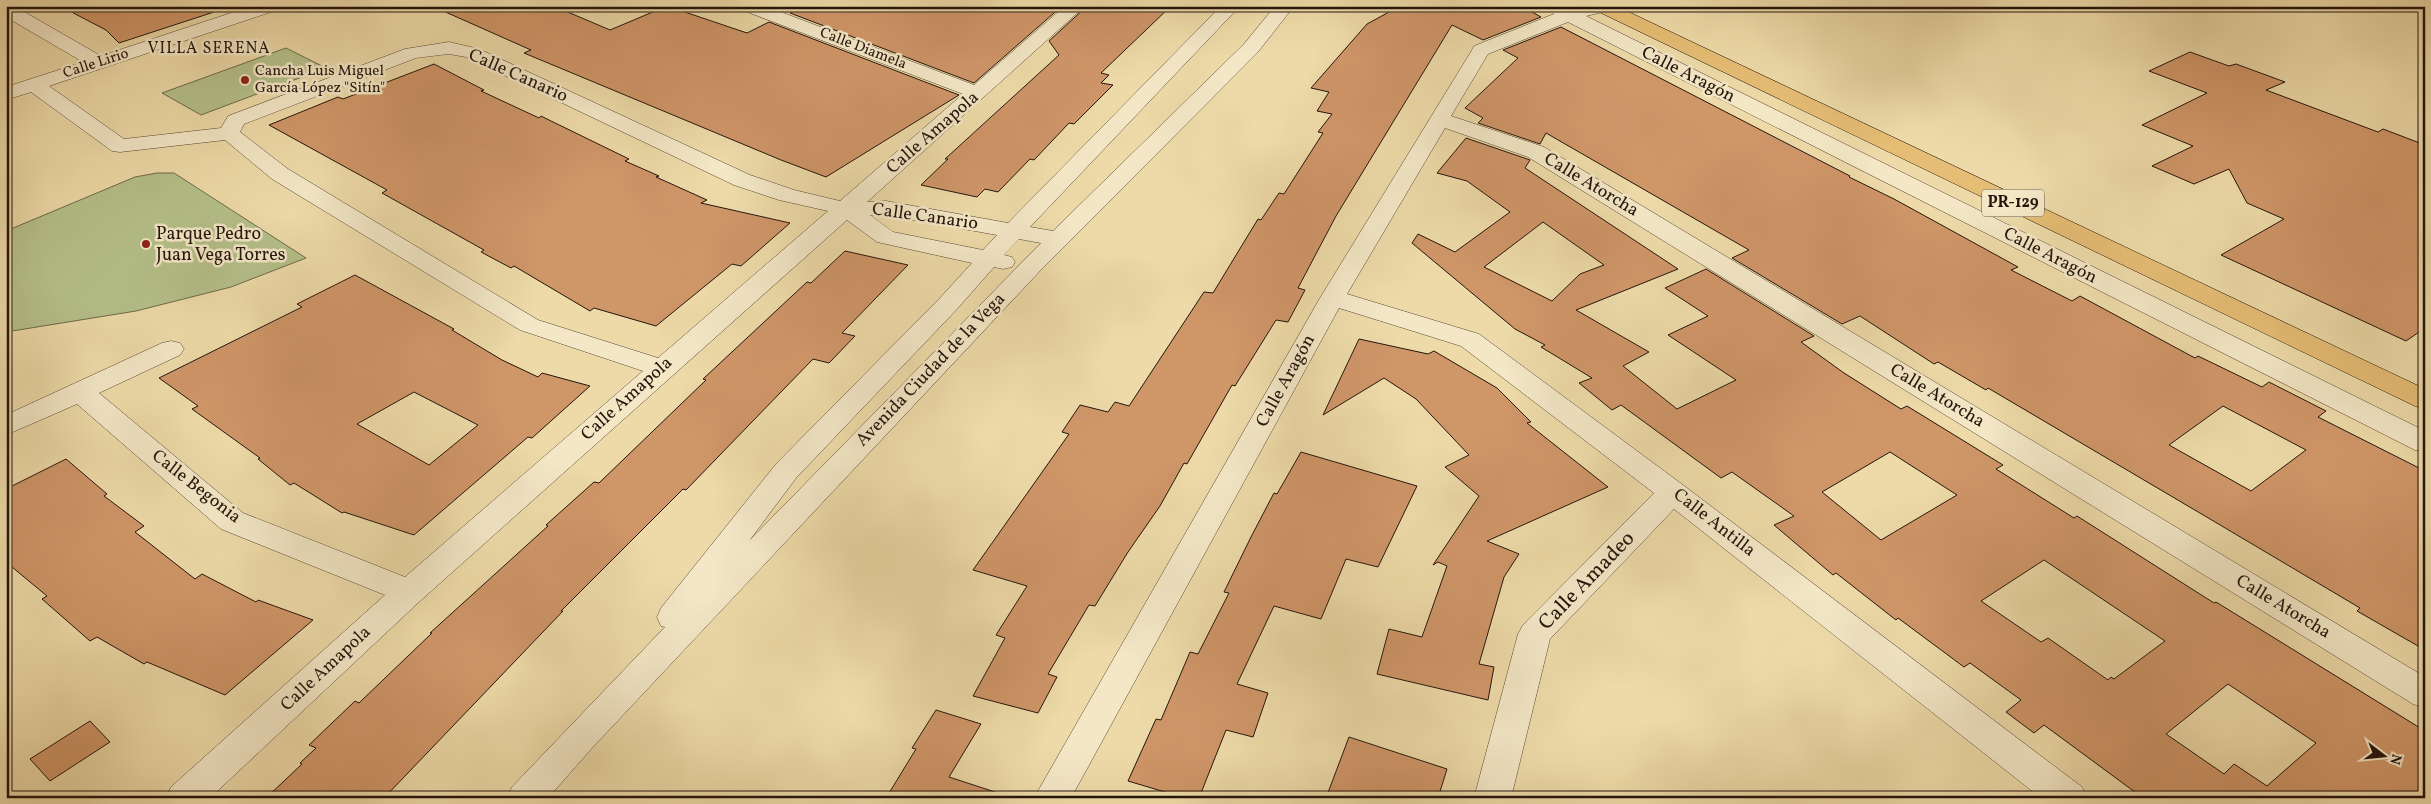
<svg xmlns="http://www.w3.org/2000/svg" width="2431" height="804" font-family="Vollkorn,serif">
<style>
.green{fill:#b5c08a;stroke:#6c6a4c}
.building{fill:#cf9668;stroke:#24150d;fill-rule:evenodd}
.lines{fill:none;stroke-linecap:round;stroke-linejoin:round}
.minor-casing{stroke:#564634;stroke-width:1}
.major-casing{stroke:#24150d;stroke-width:1}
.minor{fill:#f3e7c6;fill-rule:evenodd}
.major{fill:#e6bd74;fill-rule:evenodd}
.poi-dot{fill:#8f2418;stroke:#f3e7c6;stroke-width:2}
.labels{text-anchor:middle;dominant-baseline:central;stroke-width:5;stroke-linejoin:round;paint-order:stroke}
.far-street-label{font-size:15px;fill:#24150d;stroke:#f3e7c6}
.far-poi-label{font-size:15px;fill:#24150d;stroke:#f3e7c6;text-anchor:start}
.far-neighbourhood-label{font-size:16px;letter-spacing:1px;fill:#24150d;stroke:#f3e7c6}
.shield{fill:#f3e7c6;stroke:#625444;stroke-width:1}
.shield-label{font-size:16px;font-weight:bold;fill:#24150d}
.street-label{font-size:18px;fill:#24150d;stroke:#f3e7c6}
.poi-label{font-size:18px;fill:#24150d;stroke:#f3e7c6;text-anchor:start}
.near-street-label{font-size:21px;fill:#24150d;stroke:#f3e7c6}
</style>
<rect width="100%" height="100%" fill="#eddaa8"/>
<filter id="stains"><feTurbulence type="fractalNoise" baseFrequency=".004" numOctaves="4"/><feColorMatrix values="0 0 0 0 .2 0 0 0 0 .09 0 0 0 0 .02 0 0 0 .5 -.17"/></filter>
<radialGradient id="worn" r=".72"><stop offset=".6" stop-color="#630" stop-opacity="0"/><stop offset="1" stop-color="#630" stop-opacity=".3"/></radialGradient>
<g class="green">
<polygon points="286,48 326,68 201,115 162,93"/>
<polygon points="157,173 174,173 306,258 231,287 136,311 6,332 6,231 135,177"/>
</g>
<g class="building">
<polygon points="60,6 213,6 214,12 119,43 106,30"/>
<polygon points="432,6 534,6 563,10 610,30 667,6 747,33 769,22 959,95 826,177 781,160 524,53 531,50"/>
<polygon points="805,6 1062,6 974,83 790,13"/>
<polygon points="1087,6 1171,6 1101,73 1109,75 1101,83 1113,85 1074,124 1069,123 1034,160 1030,159 998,192 985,189 977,197 921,185 948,159 945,159 1059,55 1049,41"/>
<polygon points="1400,6 1521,6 1541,17 1483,40 1452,25 1336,216 1298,288 1305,290 1288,322 1276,320 1235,386 1232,385 1187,464 1184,463 1160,506 1128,552 1095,606 1089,605 1048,674 1057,677 1038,713 973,696 1005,638 996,635 1027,586 973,570 1069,434 1062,432 1080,405 1108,412 1115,402 1129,406 1204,292 1213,293 1258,219 1261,220 1279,193 1284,194 1323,133 1318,132 1332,114 1317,111 1329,92 1311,88 1367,24"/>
<path d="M 1561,27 L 1850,176 L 1849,177 L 1894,199 L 2018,267 L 2011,270 L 2072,301 L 2080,296 L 2195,358 L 2198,356 L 2262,387 L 2269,382 L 2326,411 L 2318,417 L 2425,471 L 2425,650 L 2357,611 L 2360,608 L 2210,519 L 1988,388 L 1986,390 L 1938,362 L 1934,364 L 1860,316 L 1842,324 L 1732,258 L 1749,250 L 1546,133 L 1540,144 L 1478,123 L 1483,118 L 1465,108 L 1518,58 L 1503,50 ZM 2223,406 L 2306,450 L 2251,491 L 2169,445 Z"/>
<polygon points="2190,52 2229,66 2236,64 2285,82 2266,90 2378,132 2383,129 2425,145 2425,328 2406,341 2221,255 2284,219 2247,203 2229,169 2194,184 2152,166 2193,146 2142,125 2207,93 2149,71"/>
<polygon points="434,64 484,90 481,91 539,118 541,116 549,120 629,159 625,161 659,176 656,177 707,200 701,203 790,223 741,266 732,264 656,326 594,308 590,311 514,266 511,268 481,252 484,250 382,193 387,190 269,125 338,97 343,99"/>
<path d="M 1466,138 L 1530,160 L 1525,168 L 1678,269 L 1576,310 L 1649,352 L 1623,366 L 1677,409 L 1736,380 L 1668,335 L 1708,316 L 1665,288 L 1706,269 L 1814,336 L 1801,342 L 1844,373 L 1901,409 L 1907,406 L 2003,465 L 1996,469 L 2074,518 L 2077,516 L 2214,603 L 2216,602 L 2425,731 L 2425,798 L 2143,798 L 2044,725 L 2034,733 L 2006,712 L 2021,700 L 1970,663 L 1964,667 L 1898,618 L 1896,620 L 1836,573 L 1833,575 L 1774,525 L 1794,516 L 1732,472 L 1721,478 L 1621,405 L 1612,410 L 1579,383 L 1592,378 L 1541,347 L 1545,345 L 1515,329 L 1412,243 L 1418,234 L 1455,252 L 1510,212 L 1467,181 L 1437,173 ZM 1543,222 L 1604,265 L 1580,274 L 1552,301 L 1484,267 ZM 1890,452 L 1957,495 L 1881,540 L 1822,492 ZM 2044,560 L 2165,641 L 2114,679 L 2111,677 L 2108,680 L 2048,638 L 2041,642 L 1981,601 ZM 2228,684 L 2316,743 L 2267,786 L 2234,764 L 2224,774 L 2166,734 Z"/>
<polygon points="845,251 908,265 842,333 855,336 829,363 813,359 686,490 683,489 561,611 563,611 384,798 266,798 302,764 300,763 316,748 309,745 355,701 359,703 432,633 430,633 548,526 546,525 594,482 599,483 706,380 703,379 807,282 811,283"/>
<path d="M 355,275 L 454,329 L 452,330 L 502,360 L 538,377 L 542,373 L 590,386 L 532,438 L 528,437 L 414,535 L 344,512 L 342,513 L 294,483 L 290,485 L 258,459 L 260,458 L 192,409 L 198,406 L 159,378 L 302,307 L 297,304 ZM 414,392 L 478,425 L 429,465 L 357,424 Z"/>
<polygon points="1359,339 1428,354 1434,351 1497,388 1531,422 1527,423 1608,487 1487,541 1519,554 1504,577 1479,664 1494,667 1488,700 1377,674 1389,629 1422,637 1447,566 1438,562 1433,565 1479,496 1445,467 1469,455 1416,399 1384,378 1323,415"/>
<polygon points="1301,452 1417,486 1378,567 1346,559 1321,619 1274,606 1237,684 1268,693 1253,737 1226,730 1199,798 1185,798 1128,781 1156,719 1161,720 1190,652 1198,654 1229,593 1224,592 1251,537 1274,493 1277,494"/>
<polygon points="66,459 107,494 104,496 144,526 135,532 195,579 202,574 256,602 258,600 313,620 225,695 147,662 144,664 97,637 90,641 42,599 47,596 6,562 6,489"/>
<polygon points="936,710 981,724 949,777 995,792 995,798 886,798 916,749 912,748"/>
<polygon points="90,721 110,742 50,781 30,759"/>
<polygon points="1349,737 1447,769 1438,798 1326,798"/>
</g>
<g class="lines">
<defs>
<g id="minor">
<path d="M 6,6 L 14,6 L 101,56 L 252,6 L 280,6 L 277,10 L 49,86 L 124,139 L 221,128 L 228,116 L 405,49 L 449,42 L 479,49 L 750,175 L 794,190 L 840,201 L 963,94 L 742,10 L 739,6 L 765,6 L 974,85 L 1065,6 L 1085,6 L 867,202 L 886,201 L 1008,223 L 1221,6 L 1240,6 L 1030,227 L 1053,231 L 1244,44 L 1275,6 L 1294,6 L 1258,52 L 1039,272 L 593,747 L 548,798 L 507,798 L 512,787 L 665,627 L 661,626 L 657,617 L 661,608 L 776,464 L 940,298 L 972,263 L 877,242 L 847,220 L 420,601 L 210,798 L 166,798 L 171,787 L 385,595 L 221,529 L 77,404 L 6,435 L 6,415 L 162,343 L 171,341 L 180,343 L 184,349 L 180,355 L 99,393 L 243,513 L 405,577 L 643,371 L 520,330 L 272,179 L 225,140 L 120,152 L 112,151 L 31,92 L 6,100 L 6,87 L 83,62 L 6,17 ZM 449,54 L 466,57 L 734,185 L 779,200 L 828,211 L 658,358 L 538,320 L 288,169 L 240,132 L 244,124 L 416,58 ZM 870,215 L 886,215 L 997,235 L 983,250 L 893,232 ZM 1019,239 L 1041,243 L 749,541 L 796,478 L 958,308 L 994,267 L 1003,269 L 1012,267 L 1015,262 L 1012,257 L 1004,255 Z"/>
<path d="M 1564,6 C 1577,10 1595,6 1609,6 L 1607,11 L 1586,16 L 2425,431 L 2425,452 L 2415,450 L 1568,22 L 1488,54 L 1451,116 L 1544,147 L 2425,677 L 2425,708 L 2413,704 L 1528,157 L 1445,128 L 1347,294 L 1479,334 L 1683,485 L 2082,787 L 2087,798 L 2041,798 L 1674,509 L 1550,639 L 1511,798 L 1474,798 L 1518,634 L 1523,625 L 1654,493 L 1461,346 L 1339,308 L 1071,798 L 1034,798 L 1320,298 L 1472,50 L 1474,46 L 1554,14 L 1552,11 L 1555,7 Z"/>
</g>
<polygon id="major" points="1592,6 1616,6 2425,389 2425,409 2415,406 1595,10"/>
</defs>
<use href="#minor" class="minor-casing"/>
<use href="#major" class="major-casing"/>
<use href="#minor" class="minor"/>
<use href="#major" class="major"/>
</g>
<g class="poi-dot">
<circle cx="245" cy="80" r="5"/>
<circle cx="146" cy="244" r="5"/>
</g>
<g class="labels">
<g class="far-street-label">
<text transform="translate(863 49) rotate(21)">Calle Diamela</text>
<text transform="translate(96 64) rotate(-18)">Calle Lirio</text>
</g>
<g class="far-poi-label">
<text x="255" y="71">Cancha Luis Miguel<tspan x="255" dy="17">García López "Sitín"</tspan></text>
</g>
<g class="far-neighbourhood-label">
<text x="209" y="49">VILLA SERENA</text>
</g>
<rect class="shield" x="1982" y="189.5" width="62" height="27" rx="4"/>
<g class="shield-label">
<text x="2013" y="203">PR-129</text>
</g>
<g class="street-label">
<text transform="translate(1688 75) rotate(27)">Calle Aragón</text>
<text transform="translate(518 76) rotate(24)">Calle Canario</text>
<text transform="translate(933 133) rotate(-41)">Calle Amapola</text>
<text transform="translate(1591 185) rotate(31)">Calle Atorcha</text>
<text transform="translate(925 217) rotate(8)">Calle Canario</text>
<text transform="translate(2050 256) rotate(27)">Calle Aragón</text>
<text transform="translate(931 370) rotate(-46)">Avenida Ciudad de la Vega</text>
<text transform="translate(1286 381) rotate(-61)">Calle Aragón</text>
<text transform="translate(1937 396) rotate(31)">Calle Atorcha</text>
<text transform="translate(627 399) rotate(-42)">Calle Amapola</text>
<text transform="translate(196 487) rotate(38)">Calle Begonia</text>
<text transform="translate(1714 523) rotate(38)">Calle Antilla</text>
<text transform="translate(2283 607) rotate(31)">Calle Atorcha</text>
<text transform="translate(326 669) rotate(-43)">Calle Amapola</text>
</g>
<g class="poi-label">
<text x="156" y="234">Parque Pedro<tspan x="156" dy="21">Juan Vega Torres</tspan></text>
</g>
<g class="near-street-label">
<text transform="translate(1587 581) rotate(-46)">Calle Amadeo</text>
</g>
</g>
<rect width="2431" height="804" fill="none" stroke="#eddaa8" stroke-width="25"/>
<rect x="8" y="8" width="2416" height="789" fill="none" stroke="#24150d" stroke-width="2.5"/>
<rect x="12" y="12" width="2406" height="779" fill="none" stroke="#24150d"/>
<g transform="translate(2384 756) rotate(106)" stroke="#f3e7c6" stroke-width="4" paint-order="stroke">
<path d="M0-4L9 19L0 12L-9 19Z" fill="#24150d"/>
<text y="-8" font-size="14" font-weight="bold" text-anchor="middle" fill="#24150d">N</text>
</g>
<rect width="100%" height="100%" filter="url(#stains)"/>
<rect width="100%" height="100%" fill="url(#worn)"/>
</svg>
